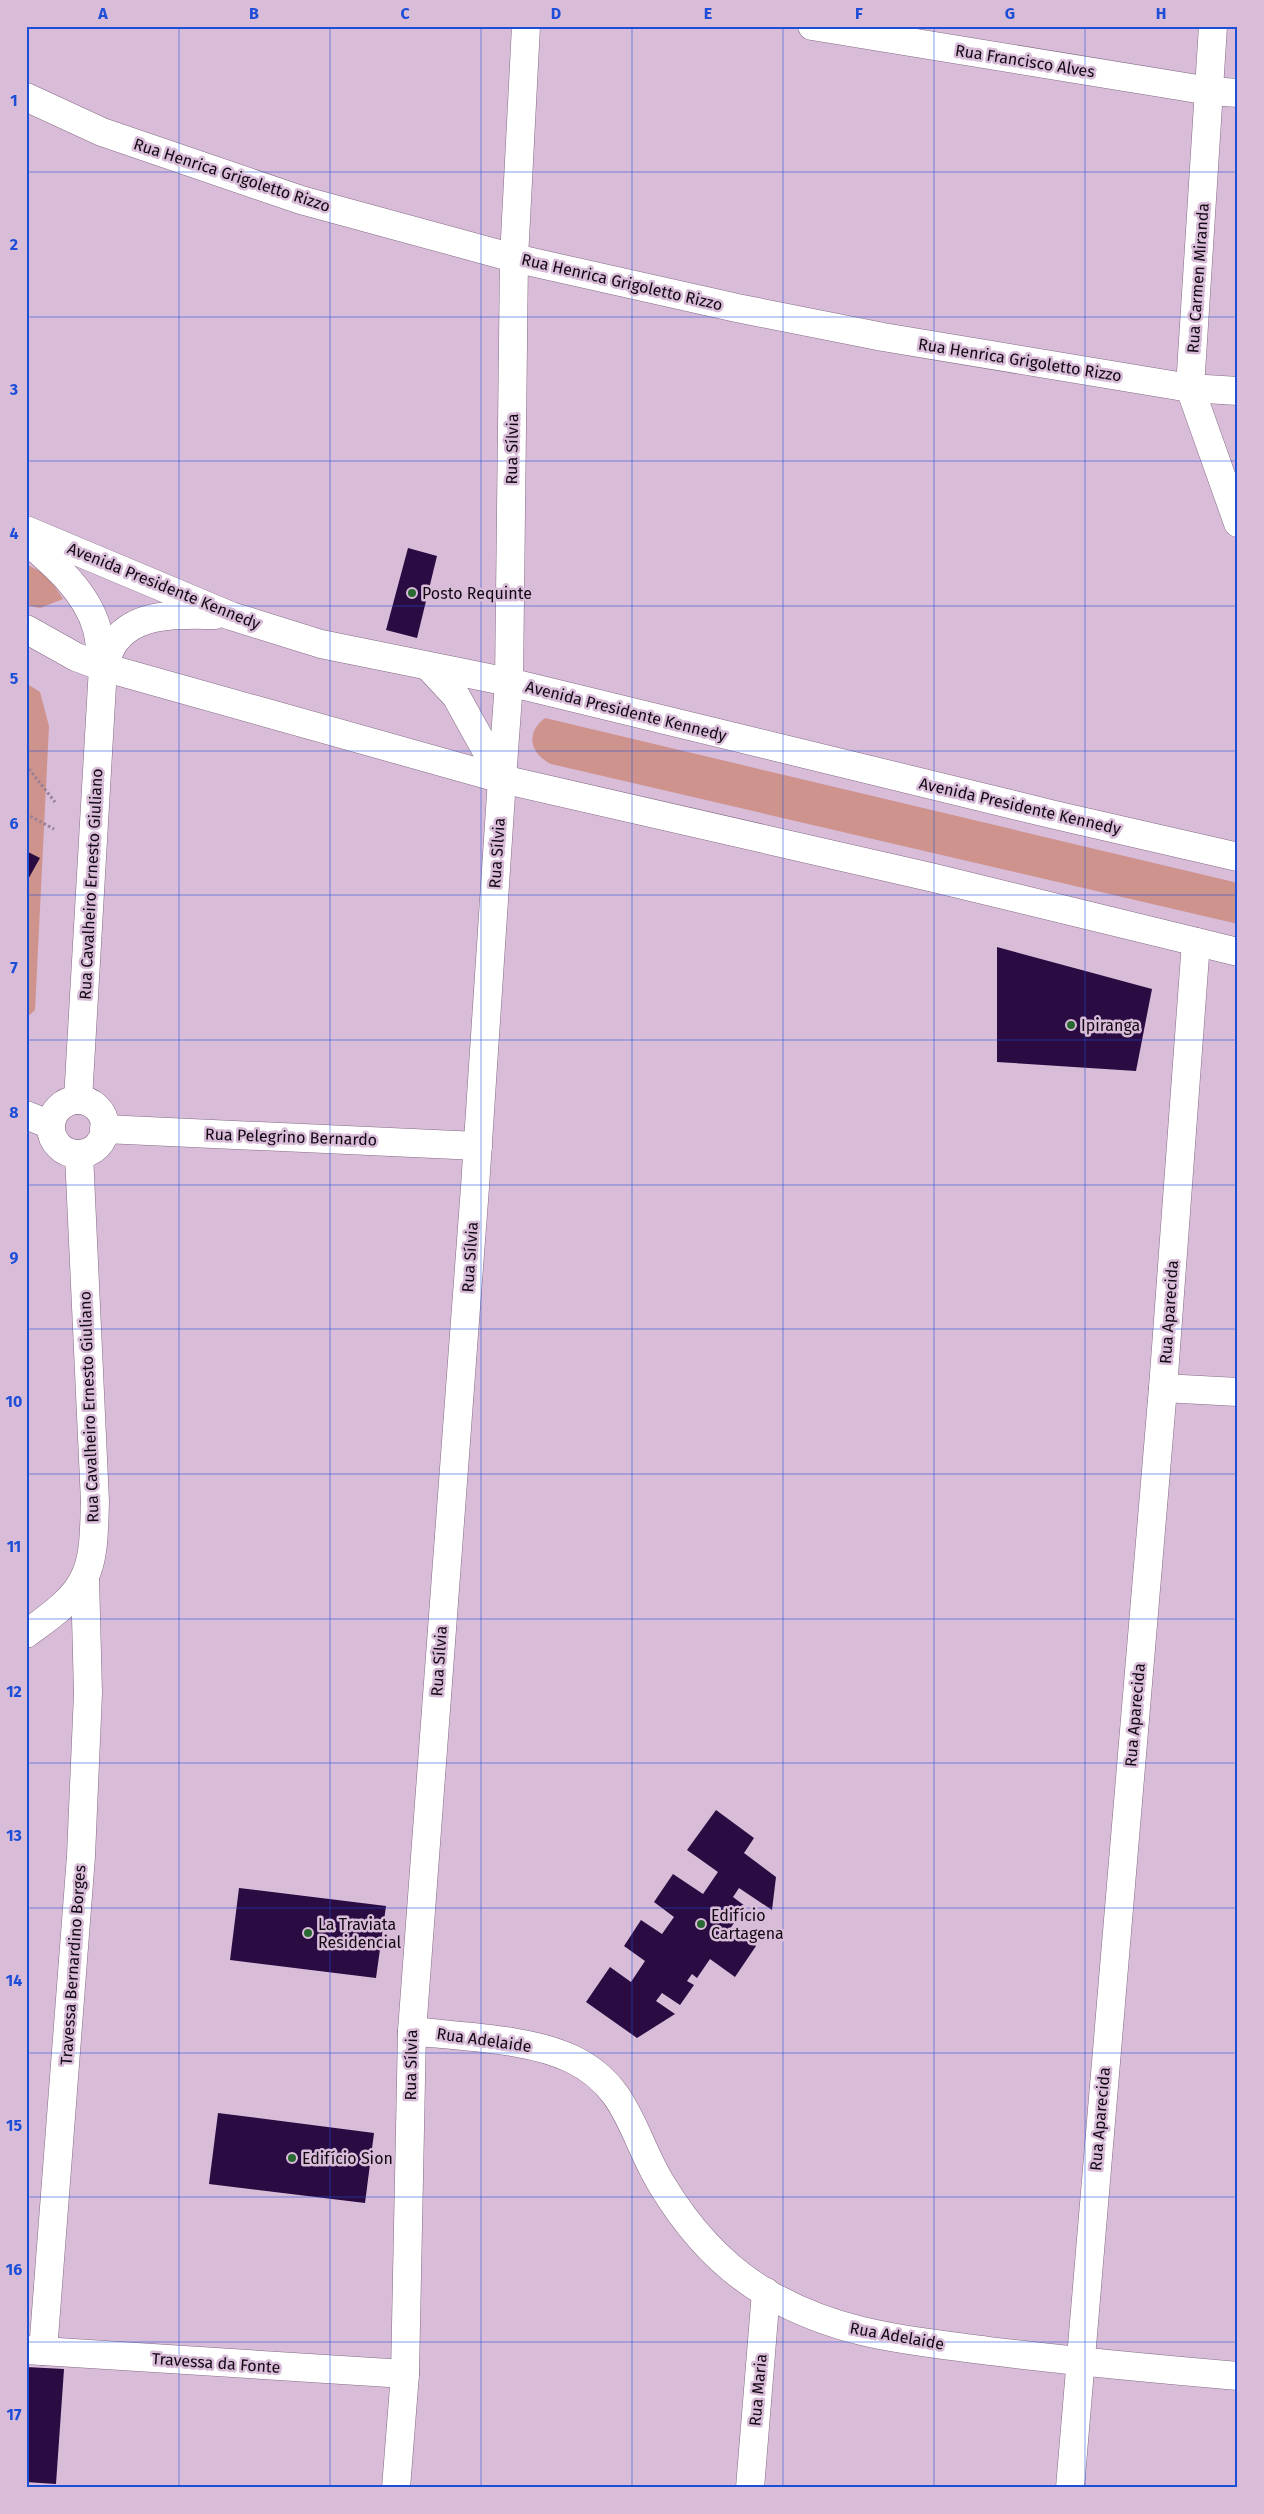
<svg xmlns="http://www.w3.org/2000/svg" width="1264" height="2514" font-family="'Fira Sans',sans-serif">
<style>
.green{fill:#ce938c}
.building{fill:#2a0b42}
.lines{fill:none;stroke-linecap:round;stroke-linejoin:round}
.minor-casing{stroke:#856b85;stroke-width:29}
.major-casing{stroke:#856b85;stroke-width:29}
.path{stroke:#988198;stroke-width:3;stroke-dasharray:2.5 2.5;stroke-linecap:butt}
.minor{stroke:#fff;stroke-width:28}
.major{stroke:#fff;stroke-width:28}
.grid{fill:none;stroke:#1d4ed8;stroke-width:1;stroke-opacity:0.55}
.poi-dot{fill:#296932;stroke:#d8bcd8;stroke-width:2}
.labels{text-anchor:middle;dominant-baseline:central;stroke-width:5;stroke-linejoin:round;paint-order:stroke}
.street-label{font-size:16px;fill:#120812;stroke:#d8bcd8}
.poi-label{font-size:16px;fill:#120812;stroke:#d8bcd8;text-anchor:start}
.neatline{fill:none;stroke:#1d4ed8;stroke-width:2}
.grid-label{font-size:16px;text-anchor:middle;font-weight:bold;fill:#1d4ed8}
</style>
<rect width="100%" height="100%" fill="#d8bcd8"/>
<g class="green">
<polygon points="26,564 47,575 63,599 40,608 26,605"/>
<polygon points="26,683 40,692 49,726 35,1010 26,1018"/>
<path d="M 545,718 L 1238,883 L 1238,924 L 551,764 C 530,754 525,733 545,718 Z"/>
</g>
<g class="building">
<polygon points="408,548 437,556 417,638 386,630"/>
<polygon points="26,851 40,858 26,883"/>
<polygon points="997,947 1152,989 1136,1071 997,1062"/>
<polygon points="716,1810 754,1838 744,1853 776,1877 772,1910 739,1888 733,1897 745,1906 730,1929 756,1946 735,1977 710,1959 697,1978 692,1974 687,1981 694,1985 680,2005 662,1993 656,2001 675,2014 637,2038 586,2002 610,1967 631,1982 645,1961 624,1946 641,1920 662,1934 674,1917 654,1902 673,1874 703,1894 718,1872 687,1850"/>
<polygon points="239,1888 386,1906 376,1978 230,1960"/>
<polygon points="218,2113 374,2133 365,2203 209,2184"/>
<polygon points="26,2367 64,2369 56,2484 26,2482"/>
</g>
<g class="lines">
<defs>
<g id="minor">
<polyline points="812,26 1210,91 1238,93"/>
<polyline points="1213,26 1190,388 1238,523"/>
<polyline points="26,97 102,132 301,200 514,258 737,308 883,337 1190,388 1238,391"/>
<polyline points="502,779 509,682 514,258 526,26"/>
<polyline points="78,1100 103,667"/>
<circle cx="78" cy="1127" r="27"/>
<polyline points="26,1115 51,1125"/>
<polyline points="104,1129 478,1146"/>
<polyline points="1163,1388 1238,1392"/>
<path d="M 26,1634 C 46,1619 73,1602 84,1578 C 95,1558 94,1524 95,1502 L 79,1154"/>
<path d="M 412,2031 C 461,2037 528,2038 572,2059 C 630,2087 632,2137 662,2185 C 688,2228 723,2268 768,2294 C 841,2336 908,2340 989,2351 C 1072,2361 1155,2369 1238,2376"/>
<polyline points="26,2350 405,2374"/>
<polyline points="43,2351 81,1856 88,1693 85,1578"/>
<polyline points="750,2488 766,2292"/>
<polyline points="1070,2488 1163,1388 1196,942"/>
</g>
<g id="major">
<polyline points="26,530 231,616 321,644 509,682 1055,815 1238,857"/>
<path d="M 26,540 C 54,564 87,592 97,629 C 100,642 101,655 103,667"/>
<polyline points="26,629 76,657 103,667 502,779 930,877 1238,952"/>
<path d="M 103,667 C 107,659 110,647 116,640 C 139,611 183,615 215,615"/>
<polyline points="429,667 456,696 502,779"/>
<polyline points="396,2488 405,2374 412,2031 475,1187 502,779"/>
</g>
</defs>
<use href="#minor" class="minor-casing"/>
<use href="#major" class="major-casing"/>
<g class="path">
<polyline points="26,765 55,802"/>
<polyline points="26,814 54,829"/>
</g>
<use href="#minor" class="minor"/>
<use href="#major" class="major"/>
</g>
<path class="grid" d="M 179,26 L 179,2488M 330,26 L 330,2488M 481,26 L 481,2488M 632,26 L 632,2488M 783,26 L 783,2488M 934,26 L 934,2488M 1085,26 L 1085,2488M 26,172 L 1238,172M 26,317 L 1238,317M 26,461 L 1238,461M 26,606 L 1238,606M 26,751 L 1238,751M 26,895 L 1238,895M 26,1040 L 1238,1040M 26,1185 L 1238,1185M 26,1329 L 1238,1329M 26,1474 L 1238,1474M 26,1619 L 1238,1619M 26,1763 L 1238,1763M 26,1908 L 1238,1908M 26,2053 L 1238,2053M 26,2197 L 1238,2197M 26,2342 L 1238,2342"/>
<g class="poi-dot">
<circle cx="412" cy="593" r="5"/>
<circle cx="1071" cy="1025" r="5"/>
<circle cx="701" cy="1924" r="5"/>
<circle cx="308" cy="1933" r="5"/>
<circle cx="292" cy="2158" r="5"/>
</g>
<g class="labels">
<g class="street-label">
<text transform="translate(1025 61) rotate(9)">Rua Francisco Alves</text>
<text transform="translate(232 175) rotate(18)">Rua Henrica Grigoletto Rizzo</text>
<text transform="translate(1198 278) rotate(-86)">Rua Carmen Miranda</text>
<text transform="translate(622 282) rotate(13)">Rua Henrica Grigoletto Rizzo</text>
<text transform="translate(1020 360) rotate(9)">Rua Henrica Grigoletto Rizzo</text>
<text transform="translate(512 449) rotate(-89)">Rua Sílvia</text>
<text transform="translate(164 586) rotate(22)">Avenida Presidente Kennedy</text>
<text transform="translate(626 711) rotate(14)">Avenida Presidente Kennedy</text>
<text transform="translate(1020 806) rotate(13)">Avenida Presidente Kennedy</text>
<text transform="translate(497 853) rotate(-86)">Rua Sílvia</text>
<text transform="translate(91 884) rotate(-87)">Rua Cavalheiro Ernesto Giuliano</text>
<text transform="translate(291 1137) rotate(2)">Rua Pelegrino Bernardo</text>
<text transform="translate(470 1257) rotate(-86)">Rua Sílvia</text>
<text transform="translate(1169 1312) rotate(-86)">Rua Aparecida</text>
<text transform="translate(89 1407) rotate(-92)">Rua Cavalheiro Ernesto Giuliano</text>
<text transform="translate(439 1661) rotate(-86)">Rua Sílvia</text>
<text transform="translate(1135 1715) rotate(-85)">Rua Aparecida</text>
<text transform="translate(73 1965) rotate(-86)">Travessa Bernardino Borges</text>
<text transform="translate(484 2040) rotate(8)">Rua Adelaide</text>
<text transform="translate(411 2065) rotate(-89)">Rua Sílvia</text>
<text transform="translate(1100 2119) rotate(-85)">Rua Aparecida</text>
<text transform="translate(897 2336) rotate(10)">Rua Adelaide</text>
<text transform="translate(216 2363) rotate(4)">Travessa da Fonte</text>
<text transform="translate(758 2390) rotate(-85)">Rua Maria</text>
</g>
<g class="poi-label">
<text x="422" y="593">Posto Requinte</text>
<text x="1081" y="1025">Ipiranga</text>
<text x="711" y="1915">Edifício<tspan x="711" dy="18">Cartagena</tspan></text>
<text x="318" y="1924">La Traviata<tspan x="318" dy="18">Residencial</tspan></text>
<text x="302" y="2158">Edifício Sion</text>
</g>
</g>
<rect width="1264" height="2514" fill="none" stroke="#d8bcd8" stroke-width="55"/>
<rect x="28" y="28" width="1208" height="2458" class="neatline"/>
<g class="grid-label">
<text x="103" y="19">A</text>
<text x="254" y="19">B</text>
<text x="405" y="19">C</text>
<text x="556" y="19">D</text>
<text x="708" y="19">E</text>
<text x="859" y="19">F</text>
<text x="1010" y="19">G</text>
<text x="1161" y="19">H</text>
<text x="14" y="106">1</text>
<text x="14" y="250">2</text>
<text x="14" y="395">3</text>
<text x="14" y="539">4</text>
<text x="14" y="684">5</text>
<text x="14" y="829">6</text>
<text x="14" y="973">7</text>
<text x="14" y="1118">8</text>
<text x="14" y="1263">9</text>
<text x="14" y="1407">10</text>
<text x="14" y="1552">11</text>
<text x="14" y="1697">12</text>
<text x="14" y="1841">13</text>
<text x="14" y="1986">14</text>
<text x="14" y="2131">15</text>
<text x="14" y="2275">16</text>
<text x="14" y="2420">17</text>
</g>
</svg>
